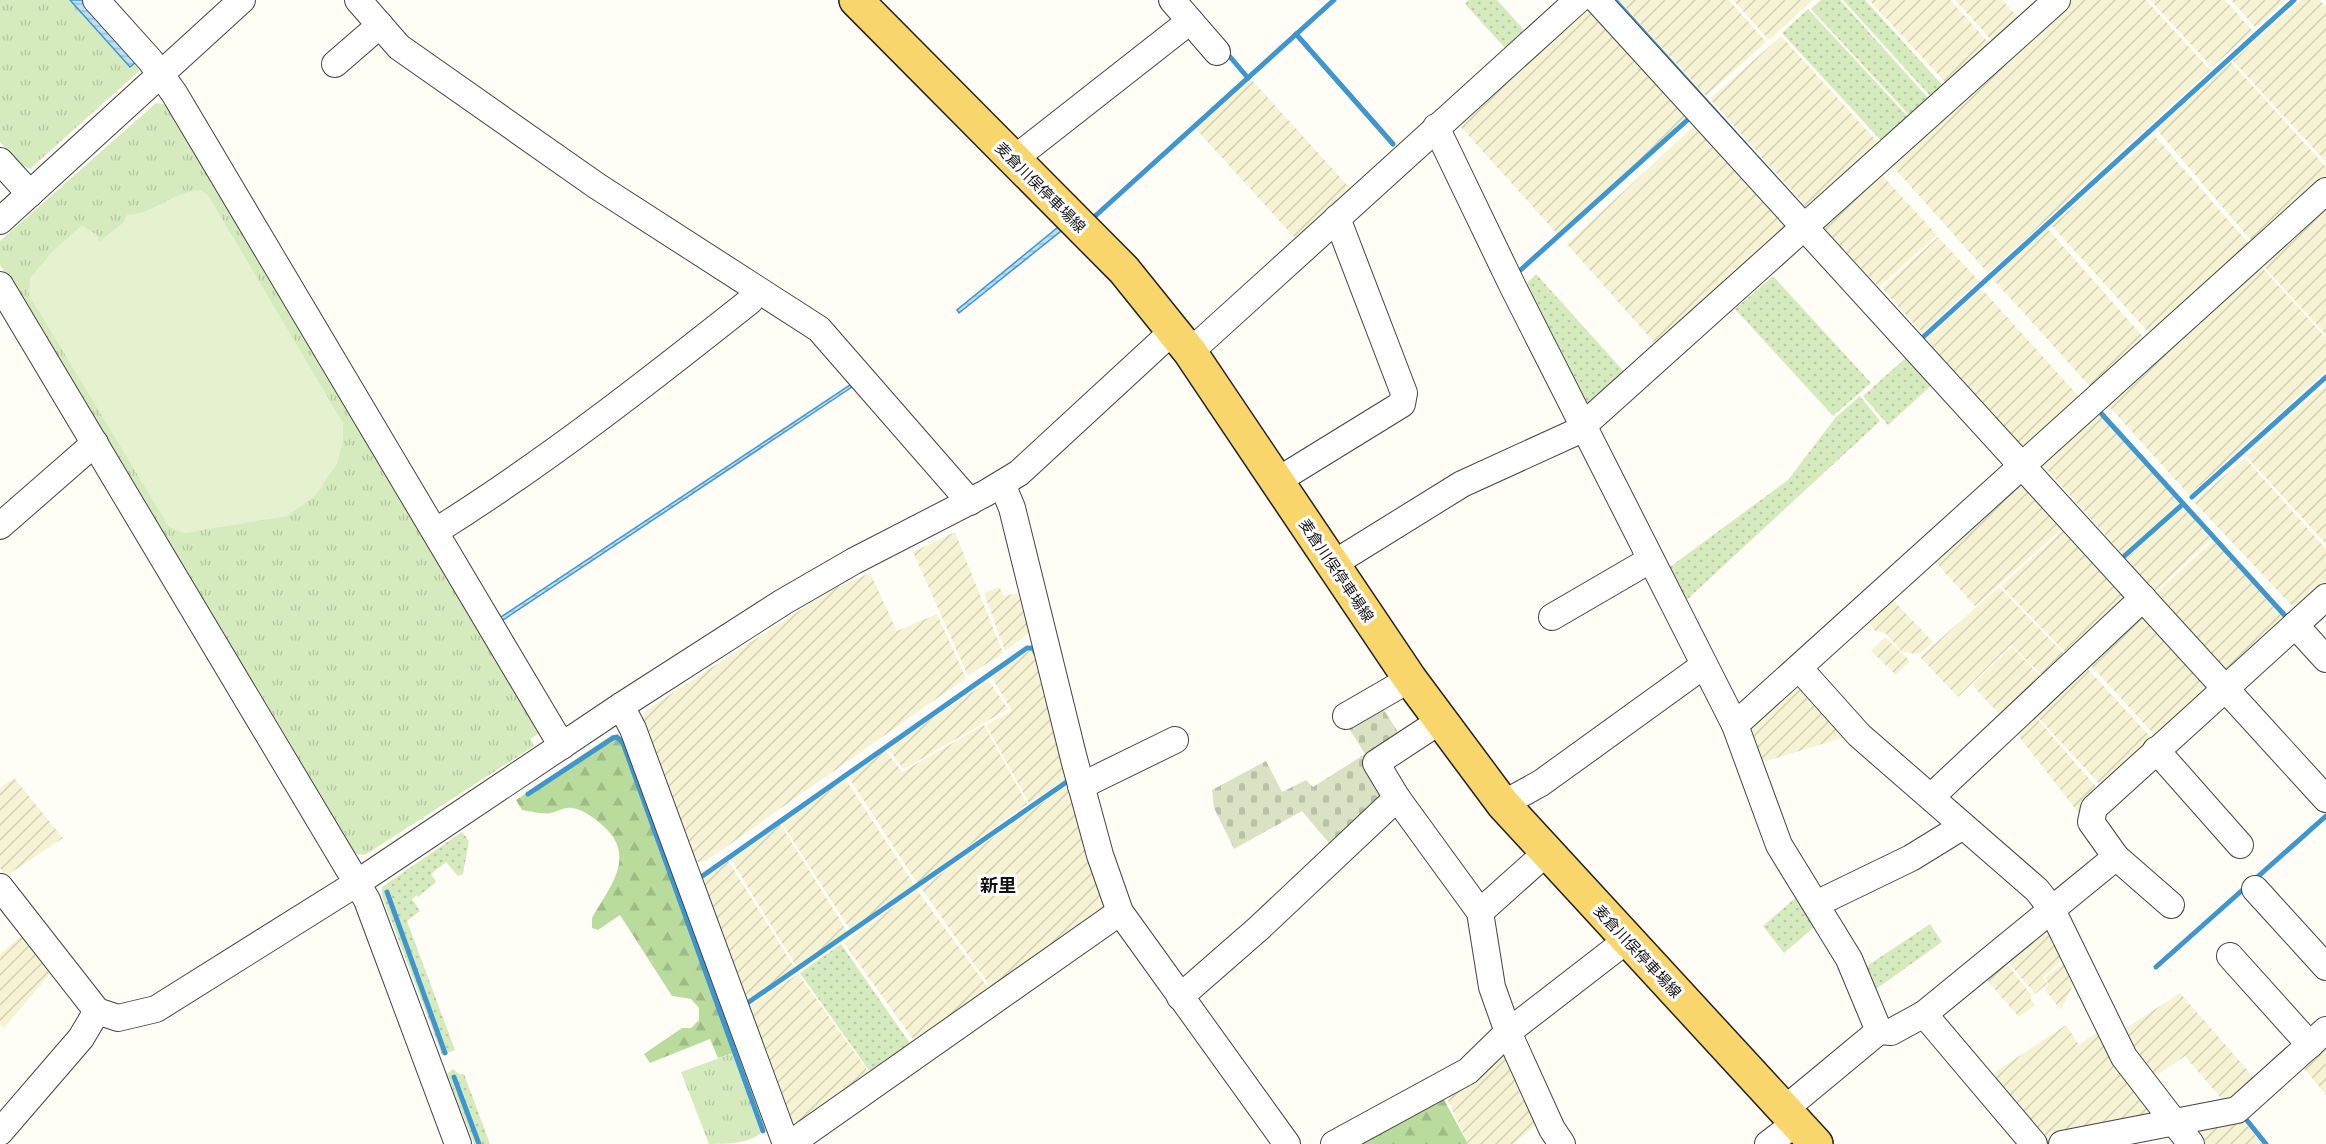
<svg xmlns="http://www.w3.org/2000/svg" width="2326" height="1144" font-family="'Playfair Display','Noto Sans JP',serif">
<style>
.farmland{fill:url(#farmland-furrows)}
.grass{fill:url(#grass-dots)}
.forest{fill:url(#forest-firs)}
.cemetery{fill:url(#cemetery-stones)}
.park{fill:url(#park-tufts)}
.pitch{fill:#e6f2cf}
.water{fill:url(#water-rules);stroke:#3f96cf;stroke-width:1.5}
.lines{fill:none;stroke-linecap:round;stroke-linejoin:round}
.stream{stroke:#3f96cf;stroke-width:5}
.minor-casing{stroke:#444;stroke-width:28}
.major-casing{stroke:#222;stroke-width:36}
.minor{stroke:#fff;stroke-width:26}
.major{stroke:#f9d66b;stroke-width:33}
.labels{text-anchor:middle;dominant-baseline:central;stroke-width:6;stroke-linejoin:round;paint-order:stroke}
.street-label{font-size:15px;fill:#111;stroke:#fff}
.quarter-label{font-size:18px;font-weight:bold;fill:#111;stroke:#fff}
</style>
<defs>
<pattern id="farmland-furrows" width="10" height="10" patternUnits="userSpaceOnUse" patternTransform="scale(1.5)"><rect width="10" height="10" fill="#f6f3d4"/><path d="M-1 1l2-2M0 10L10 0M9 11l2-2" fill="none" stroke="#d2cfb5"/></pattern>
<pattern id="grass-dots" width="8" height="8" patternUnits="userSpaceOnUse" patternTransform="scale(1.5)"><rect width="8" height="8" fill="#d5ebbd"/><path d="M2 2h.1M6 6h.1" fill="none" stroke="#b6c8a1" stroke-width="1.8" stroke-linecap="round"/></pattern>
<pattern id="forest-firs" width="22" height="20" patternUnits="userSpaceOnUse" patternTransform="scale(1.5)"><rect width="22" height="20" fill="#b9dc9c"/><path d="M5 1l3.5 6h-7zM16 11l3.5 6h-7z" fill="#9ebc85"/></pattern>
<pattern id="cemetery-stones" width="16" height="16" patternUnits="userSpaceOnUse" patternTransform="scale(1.5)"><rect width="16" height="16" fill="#d9e3c4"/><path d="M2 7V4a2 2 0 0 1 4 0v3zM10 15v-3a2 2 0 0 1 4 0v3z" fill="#b9c2a7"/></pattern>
<pattern id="park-tufts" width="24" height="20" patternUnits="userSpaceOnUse" patternTransform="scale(1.5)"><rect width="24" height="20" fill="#d5ebbd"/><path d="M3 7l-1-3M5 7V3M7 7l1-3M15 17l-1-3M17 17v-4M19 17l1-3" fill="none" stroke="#b6c8a1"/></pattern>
<pattern id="water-rules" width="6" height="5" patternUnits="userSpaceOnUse" patternTransform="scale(1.5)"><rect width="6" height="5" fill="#b9e0f7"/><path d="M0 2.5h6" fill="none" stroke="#9ebfd3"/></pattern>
</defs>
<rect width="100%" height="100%" fill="#fffdf5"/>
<g class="farmland">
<polygon points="1619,0 1729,0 1766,42 1706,96"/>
<polygon points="1733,0 1813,0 1769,40"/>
<polygon points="1869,0 1950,0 1989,43 1947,84"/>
<polygon points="1955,0 2002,0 2019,18 1993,42"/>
<polygon points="2068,0 2146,0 2210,70 1988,273 1889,162"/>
<polygon points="2150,0 2225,0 2253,31 2212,67"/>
<polygon points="2231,0 2286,0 2256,28"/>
<polygon points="2301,0 2320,0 2326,7 2326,162 2233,61"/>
<polygon points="1590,8 1693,117 1560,237 1459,125"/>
<polygon points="1781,36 1881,146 1809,210 1710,99"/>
<polygon points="2231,62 2326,167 2326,178 2254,244 2157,130"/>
<polygon points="1250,78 1350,188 1295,238 1195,128"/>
<polygon points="1697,123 1794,225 1660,349 1567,244"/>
<polygon points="2154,135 2249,244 2151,335 2052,226"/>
<polygon points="1881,174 1937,235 1879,287 1823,227"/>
<polygon points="2326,204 2326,335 2259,261"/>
<polygon points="2047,228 2146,340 2093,390 1992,278"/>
<polygon points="1938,237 1979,281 1922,333 1882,288"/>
<polygon points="2257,262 2326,338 2326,371 2189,495 2105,402"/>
<polygon points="1982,289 2080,398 2026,450 1926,340"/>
<polygon points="2326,384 2326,544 2246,456"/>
<polygon points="2098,413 2181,504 2123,555 2041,463"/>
<polygon points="2245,458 2326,549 2326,582 2296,610 2194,502"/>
<polygon points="2021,483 2028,485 2065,526 1975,606 1933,559"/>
<polygon points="2184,507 2211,539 2154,592 2126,559"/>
<polygon points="2066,528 2131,599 2071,658 2001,586"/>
<polygon points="955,532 1003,653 968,676 913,552"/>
<polygon points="2214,540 2287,621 2230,673 2156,593"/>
<polygon points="870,573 897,631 937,614 966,678 706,861 697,862 643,719 645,711 831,590"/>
<polygon points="999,587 1004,596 1025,592 1032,631 1005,651 984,593"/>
<polygon points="1999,587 2070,660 2048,681 2011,645 1958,697 1920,657"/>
<polygon points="1892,599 1933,642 1919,654 1902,652 1885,633 1875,631 1868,621"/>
<polygon points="2139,614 2145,614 2212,687 2159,740 2087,661"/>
<polygon points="1885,637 1910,661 1896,675 1871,651"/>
<polygon points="1034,647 1067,779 1029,803 986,725 1012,711 991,676"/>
<polygon points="2012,647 2045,681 2003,718 1972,685"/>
<polygon points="2084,665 2157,744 2106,791 2033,712"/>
<polygon points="989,681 1008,709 904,769 887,748"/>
<polygon points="1802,684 1848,736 1754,765 1747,734"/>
<polygon points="2033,714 2104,796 2081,816 2014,730"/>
<polygon points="984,725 1027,804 917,883 848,776 884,749 902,772"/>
<polygon points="844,777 915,886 851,931 781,822"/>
<polygon points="14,778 63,838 6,876 0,868 0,788"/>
<polygon points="1069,784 1107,908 992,989 921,888"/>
<polygon points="779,822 848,933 798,969 730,858"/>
<polygon points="727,859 796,970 748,1004 700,879"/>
<polygon points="917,890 989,989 915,1042 844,943"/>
<polygon points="2046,929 2052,933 2065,958 2043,977 2047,984 2035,994 2008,962"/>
<polygon points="21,936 50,974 4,1028 0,1025 0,954"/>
<polygon points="2065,961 2073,985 2061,1010 2045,990 2048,984 2045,978"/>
<polygon points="2006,963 2032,996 2030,998 2035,1005 2019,1017 1986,979"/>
<polygon points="798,974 870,1074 799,1123 790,1119 748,1007"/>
<polygon points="2180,993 2258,1082 2225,1103 2185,1056 2153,1078 2133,1053 2123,1030"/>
<polygon points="2066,1025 2079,1045 2099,1031 2160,1120 2039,1143 1985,1079"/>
<polygon points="2326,1047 2326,1095 2304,1068"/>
<polygon points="1503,1048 1540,1122 1513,1144 1468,1144 1445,1094"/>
<polygon points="2242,1119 2262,1144 2203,1144 2196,1129"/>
</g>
<g class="grass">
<polygon points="1469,0 1497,0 1525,31 1506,49 1465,4"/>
<polygon points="1821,0 1840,0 1929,99 1911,117 1811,9"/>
<polygon points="1843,0 1865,0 1944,87 1932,98"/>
<polygon points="1808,9 1911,120 1885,145 1782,33"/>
<polygon points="1536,274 1629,377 1587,410 1526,284"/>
<polygon points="1773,276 1871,383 1833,416 1735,309"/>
<polygon points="1909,355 1934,383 1888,425 1863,396"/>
<polygon points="1860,396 1880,421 1680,606 1663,572 1788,480 1836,417"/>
<polygon points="462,832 469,841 463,874 458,876 446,862 431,874 436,882 418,897 417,895 412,899 420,911 407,921 455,1050 442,1055 382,896 382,887"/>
<polygon points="1801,893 1819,923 1784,953 1763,926"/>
<polygon points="1930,924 1942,942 1869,994 1861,970"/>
<polygon points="841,944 911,1045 871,1073 800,973"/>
<polygon points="453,1069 459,1074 464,1074 490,1144 474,1144 447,1074"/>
</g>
<g class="forest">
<path d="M 612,735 L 620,736 L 625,742 L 739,1051 L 718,1058 L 710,1039 L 650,1063 L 644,1054 L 682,1028 L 691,1028 L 699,1020 L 699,1008 L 691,999 L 672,996 L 620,915 L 598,930 L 592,928 L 592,918 C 611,885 638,855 601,824 C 593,817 582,809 572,808 C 563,807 558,812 550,813 C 541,815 531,811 522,810 L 516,800 Z"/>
<polygon points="1443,1098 1468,1144 1357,1144"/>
</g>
<polygon class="cemetery" points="1378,701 1402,738 1369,758 1387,794 1333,848 1302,811 1234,849 1214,808 1212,790 1266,761 1282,792 1306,780 1313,787 1365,754 1346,723"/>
<g class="park">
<polygon points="0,0 85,0 138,63 139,71 30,169 21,165 0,142"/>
<polygon points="156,103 170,105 545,730 530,739 534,746 365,855 350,853 0,265 0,241"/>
<path d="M 739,1051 L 767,1127 C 755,1144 729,1144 709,1144 L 681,1072 Z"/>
</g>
<path class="pitch" d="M 201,190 L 208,195 L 343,423 L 343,441 L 337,464 L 315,496 L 287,516 L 184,533 L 169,527 L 29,295 L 30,278 L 52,252 L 82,225 L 97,235 L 99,242 L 123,223 L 127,215 C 154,214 173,191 201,190 Z"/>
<g class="water">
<polygon points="70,0 82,0 137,61 130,67"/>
<polygon points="1610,0 1617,0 1808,212 1805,215"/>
<polygon points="1063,223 1066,227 959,313 957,310"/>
<polygon points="850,385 852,387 500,622 498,619"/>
</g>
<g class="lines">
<g class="stream">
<polyline points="1296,34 1393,144"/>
<polyline points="1226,52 1248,78"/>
<polyline points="1093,218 1334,0"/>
<polyline points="1516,274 1693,115"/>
<polyline points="1921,339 2294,0"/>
<polyline points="2099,411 2289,620"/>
<polyline points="2192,497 2326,377"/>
<polyline points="2121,559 2183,504"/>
<polyline points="528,794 613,738 617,737 623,743 763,1131"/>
<polyline points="701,877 1027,648 1033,648 1036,654"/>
<polyline points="2254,880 2326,816"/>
<polyline points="387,892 445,1053"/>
<polyline points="2156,967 2247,886"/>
<polyline points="746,1004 1071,779"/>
<polyline points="454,1077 479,1144"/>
<polyline points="2245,1118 2266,1144"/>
</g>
<defs>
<g id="minor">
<polyline points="96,0 150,60 174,93 562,746"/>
<polyline points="358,0 399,47 597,186 819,329 970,502"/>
<polyline points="1172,0 1217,52"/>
<polyline points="1597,0 2326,799"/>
<polyline points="335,64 380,25"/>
<polyline points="1436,127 1513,287 1735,725 1779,845 1849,959 1879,1031"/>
<polyline points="1014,159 1190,21"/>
<polyline points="0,161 30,194"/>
<polyline points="0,221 242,0"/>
<polyline points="0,285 357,883 156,1009 118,1018 97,1011 0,887"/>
<polyline points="1190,352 1578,0"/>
<polyline points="1277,481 1402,404 1404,393 1337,218"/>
<polyline points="1002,484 1012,508 1074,759 1100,855 1120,912 1287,1144"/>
<polyline points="0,526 95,443"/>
<path d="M 436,531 C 546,462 648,382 750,301 L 757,291"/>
<polyline points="1333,564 1462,484 1576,432 2057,0"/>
<polyline points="1552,617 1650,560"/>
<polyline points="2295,625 2326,659"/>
<polyline points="1799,668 1859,735 2037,890 2051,908 2124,1057 2191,1144"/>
<polyline points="621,706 633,729 786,1144"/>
<polyline points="1346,716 1410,679"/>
<polyline points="1440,721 1376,763 1397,798 1480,912 1492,987 1508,1032 1552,1129 1562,1144"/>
<polyline points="1735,725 2326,191"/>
<polyline points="2156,750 2240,845"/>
<polyline points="1081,786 1175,740"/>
<polyline points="1931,797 2143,598"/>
<polyline points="1503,804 1541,783 1703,666"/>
<polyline points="2255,889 2326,967"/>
<polyline points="1816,904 1911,858 1963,826"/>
<polyline points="2171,905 2116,857 2091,822 2094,808 2326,597"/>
<polyline points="1480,912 1547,852"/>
<polyline points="2230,956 2310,1045"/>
<polyline points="1180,997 1259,928 1397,798"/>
<polyline points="1924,1014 2034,1144"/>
<polyline points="1785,1109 1879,1031 1891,1032 1924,1014 2116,857"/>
<polyline points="0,1132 81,1038 97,1011"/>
<polyline points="458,1144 367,900 357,883 621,706 783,602 854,561 986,493 1019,473 1174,330"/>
<polyline points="790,1144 1120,912"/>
<polyline points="1334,1144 1468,1071 1508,1032 1627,940"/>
<polyline points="1768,1144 1797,1122"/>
<polyline points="2062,1144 2237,1110 2326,1030"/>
</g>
<polyline id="major" points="856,0 1124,270 1190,352 1410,679 1503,804 1816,1144"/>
</defs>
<use href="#minor" class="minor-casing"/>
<use href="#major" class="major-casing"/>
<use href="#minor" class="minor"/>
<use href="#major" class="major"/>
</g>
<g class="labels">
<g class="street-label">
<text transform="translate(1041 187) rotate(45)">麦倉川俣停車場線</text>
<text transform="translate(1337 570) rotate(56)">麦倉川俣停車場線</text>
<text transform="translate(1638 951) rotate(47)">麦倉川俣停車場線</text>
</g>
<g class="quarter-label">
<text x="998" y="885">新里</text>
</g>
</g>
</svg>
